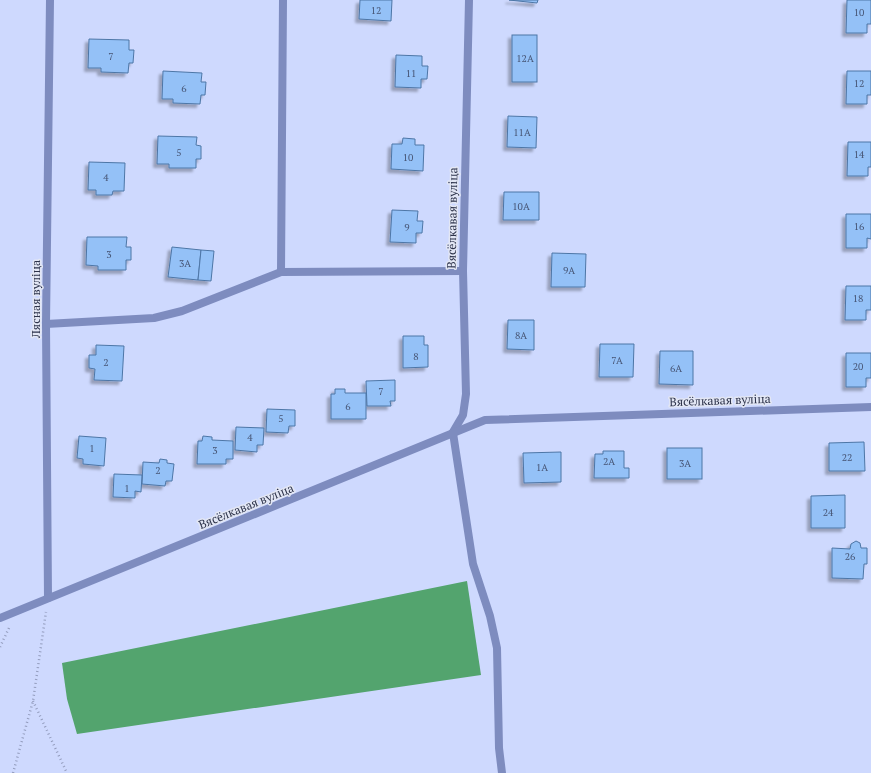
<svg xmlns="http://www.w3.org/2000/svg" width="871" height="773" font-family="'PT Serif',serif">
<style>
.water{fill:#53a46e}
.building{fill:#94c1f7;stroke:#4d76a6;filter:url(#shadow)}
.lines{fill:none;stroke-linecap:round;stroke-linejoin:round}
.path{stroke:#949dbe;stroke-width:2.5;stroke-dasharray:1 3;stroke-linecap:butt}
.lane{stroke:#7e8cbf;stroke-width:8}
.street{stroke:#7e8cbf;stroke-width:8}
.labels{text-anchor:middle;dominant-baseline:central;stroke-width:3;stroke-linejoin:round;paint-order:stroke}
.number-label{font-size:10px;fill:#475676}
.street-label{font-size:12px;fill:#2d334b;stroke:#e3e7f4}
</style>
<defs>
<filter id="shadow"><feDropShadow dx="-3.5" dy="3.5" stdDeviation="1" flood-color="#0004"/></filter>
</defs>
<rect width="100%" height="100%" fill="#ced9fe"/>
<polygon class="water" points="467,581 481,675 77,734 67,699 62,663"/>
<g class="building">
<polygon points="360,0 392,0 391,21 359,19"/>
<polygon points="509,0 538,0 537,3"/>
<polygon points="847,0 871,0 871,24 867,24 867,33 846,33"/>
<rect x="512" y="35" width="25" height="47"/>
<polygon points="89,39 129,40 129,50 134,50 133,63 129,63 128,73 101,72 101,68 88,68"/>
<polygon points="396,55 422,56 422,66 428,66 427,79 421,79 421,88 395,87"/>
<polygon points="163,71 202,73 201,82 206,82 205,95 201,95 200,104 173,103 173,99 162,99"/>
<polygon points="847,71 871,71 871,95 867,95 867,104 846,104"/>
<polygon points="508,116 537,117 536,148 507,147"/>
<polygon points="158,136 197,137 196,145 201,146 201,159 196,159 196,168 169,168 169,164 157,164"/>
<polygon points="403,138 415,139 415,145 424,145 423,171 391,169 392,144 402,144"/>
<polygon points="848,142 871,142 871,167 868,167 868,176 847,176"/>
<polygon points="89,162 125,163 124,191 113,191 112,195 96,195 96,190 88,190"/>
<polygon points="504,192 539,192 539,220 503,220"/>
<polygon points="392,210 418,211 417,221 423,221 422,233 416,233 416,243 390,242"/>
<polygon points="846,214 871,214 871,239 867,238 867,248 846,248"/>
<polygon points="87,237 127,237 126,247 131,247 131,260 126,260 126,270 98,270 98,266 86,265"/>
<polygon points="172,247 201,250 198,280 168,277"/>
<polygon points="201,250 214,251 211,281 198,280"/>
<polygon points="552,253 586,254 585,287 551,287"/>
<polygon points="846,286 871,286 871,310 866,310 866,320 845,320"/>
<polygon points="508,320 534,320 534,350 507,349"/>
<polygon points="403,336 424,336 424,345 428,345 428,367 403,368"/>
<polygon points="600,344 634,344 633,377 599,377"/>
<polygon points="96,345 124,346 122,381 94,380 95,369 89,368 89,355 96,355"/>
<polygon points="660,351 693,351 693,385 659,384"/>
<polygon points="846,353 871,353 871,378 866,378 866,387 846,387"/>
<polygon points="395,380 395,401 390,401 391,406 367,406 366,381"/>
<polygon points="335,389 345,389 345,393 366,393 366,419 331,419 331,394 335,394"/>
<polygon points="267,409 295,410 295,426 289,426 288,433 266,432"/>
<polygon points="236,427 264,428 263,445 257,445 257,452 235,450"/>
<polygon points="79,436 106,438 104,466 83,464 83,459 77,458"/>
<polygon points="203,436 212,437 212,440 233,441 233,459 226,459 226,464 197,464 198,441 202,441"/>
<polygon points="864,442 865,471 829,471 829,443"/>
<rect x="667" y="448" width="35" height="31"/>
<polygon points="603,451 624,451 624,468 629,468 629,478 594,478 595,454 603,454"/>
<polygon points="561,452 561,482 524,483 523,453"/>
<polygon points="160,459 167,460 167,463 174,464 172,481 166,481 165,486 142,484 143,462 159,463"/>
<polygon points="114,474 142,475 141,492 135,491 135,498 113,497"/>
<polygon points="845,495 845,528 811,528 811,496"/>
<polygon points="856,541 860,543 861,548 867,548 867,564 864,564 863,579 832,578 832,548 850,549 851,544"/>
</g>
<g class="lines">
<g class="path">
<polyline points="0,647 9,628"/>
<polyline points="33,701 67,773"/>
<polyline points="13,773 33,701 46,612"/>
</g>
<polyline class="lane" points="453,433 473,564 490,616 497,648 499,748 502,773"/>
<g class="street">
<polyline points="281,272 283,0"/>
<polyline points="46,324 154,318 182,311 281,272 463,271"/>
<polyline points="453,432 463,415 466,394 463,271 469,0"/>
<polyline points="48,598 46,324 50,0"/>
<polyline points="0,618 485,420 871,407"/>
</g>
</g>
<g class="labels">
<g class="number-label">
<text x="376" y="10">12</text>
<text x="859" y="12">10</text>
<text x="111" y="56">7</text>
<text x="525" y="58">12А</text>
<text x="411" y="73">11</text>
<text x="859" y="83">12</text>
<text x="184" y="88">6</text>
<text x="522" y="132">11А</text>
<text x="179" y="152">5</text>
<text x="859" y="154">14</text>
<text x="408" y="157">10</text>
<text x="106" y="177">4</text>
<text x="521" y="206">10А</text>
<text x="859" y="226">16</text>
<text x="407" y="227">9</text>
<text x="109" y="254">3</text>
<text x="185" y="263">3А</text>
<text x="569" y="270">9А</text>
<text x="858" y="298">18</text>
<text x="521" y="335">8А</text>
<text x="416" y="356">8</text>
<text x="617" y="360">7А</text>
<text x="106" y="362">2</text>
<text x="858" y="366">20</text>
<text x="676" y="368">6А</text>
<text x="381" y="391">7</text>
<text x="348" y="406">6</text>
<text x="281" y="418">5</text>
<text x="250" y="437">4</text>
<text x="92" y="448">1</text>
<text x="215" y="450">3</text>
<text x="847" y="457">22</text>
<text x="609" y="461">2А</text>
<text x="685" y="463">3А</text>
<text x="542" y="467">1А</text>
<text x="158" y="470">2</text>
<text x="127" y="488">1</text>
<text x="828" y="512">24</text>
<text x="850" y="556">26</text>
</g>
<g class="street-label">
<text transform="translate(452 218) rotate(-89)">Вясёлкавая вуліца</text>
<text transform="translate(35 299) rotate(-90)">Лясная вуліца</text>
<text transform="translate(720 400) rotate(-2)">Вясёлкавая вуліца</text>
<text transform="translate(246 506) rotate(-22)">Вясёлкавая вуліца</text>
</g>
</g>
</svg>
